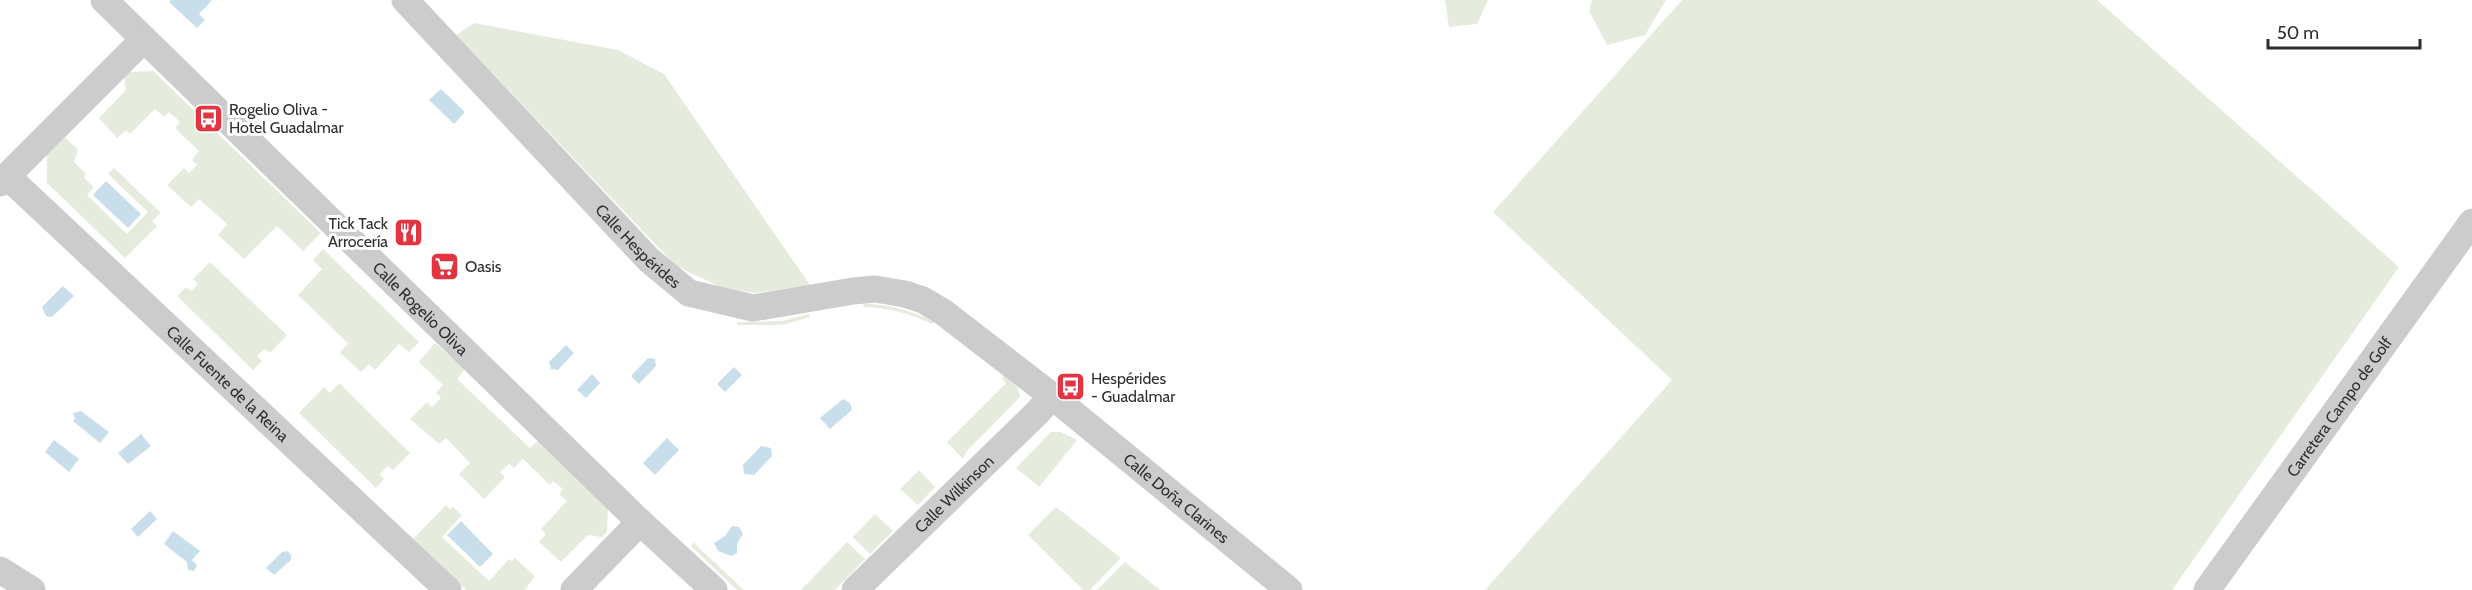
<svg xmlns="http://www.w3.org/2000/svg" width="2472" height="590" font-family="Cabin,sans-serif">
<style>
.green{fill:#e5ecdd}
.water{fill:#c9deeb}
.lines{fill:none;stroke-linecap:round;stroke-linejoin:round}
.minor{stroke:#ccc;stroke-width:27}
.labels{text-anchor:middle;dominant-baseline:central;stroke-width:6;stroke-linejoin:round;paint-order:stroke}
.poi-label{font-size:16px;fill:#2f2f2f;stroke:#fff;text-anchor:start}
.street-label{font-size:16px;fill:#2f2f2f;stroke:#fff}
</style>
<rect width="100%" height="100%" fill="#fff"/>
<g class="green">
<polygon points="1445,0 1488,0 1477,24 1449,27"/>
<polygon points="1592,0 1666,0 1645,35 1607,45 1589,11"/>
<polygon points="1682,0 2097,0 2399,267 2172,590 1485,590 1672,380 1493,212"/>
<polygon points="474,23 618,50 664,74 810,285 755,293 723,288 676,266 456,35"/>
<polygon points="153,71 321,233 303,251 277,226 244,259 218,235 227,224 199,199 191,207 167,185 184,168 189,173 197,165 192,160 199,151 175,128 180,122 169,112 164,117 155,109 130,134 126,130 117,138 99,118 126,90 124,77 130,72"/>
<polygon points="64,137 78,149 74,162 86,174 84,178 94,187 87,195 127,234 148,212 108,174 114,168 161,213 152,221 157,226 125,258 47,183 47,154"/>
<polygon points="323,249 419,342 409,352 399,344 375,370 369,364 361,372 340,353 348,343 298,295 322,269 313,260"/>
<polygon points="210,262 287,335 270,353 265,349 257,356 262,361 253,370 177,296 186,287 191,291 198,284 193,279"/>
<path d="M 863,303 C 890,305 910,310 934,322 L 932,324 C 909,313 889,308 864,307 Z"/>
<polygon points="809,314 810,317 783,325 737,325 737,322 782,321"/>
<polygon points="435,343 465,369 457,379 530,448 538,441 608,506 607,532 602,537 588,535 561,562 539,542 546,534 541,529 567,501 559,494 563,489 553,481 550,485 523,459 514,468 509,464 500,472 505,477 484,499 459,474 470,463 446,438 439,444 410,419 427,402 432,407 441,398 436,393 443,385 419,362"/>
<path d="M 1004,375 C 1013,382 1019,385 1020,397 L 966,452 L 963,459 L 947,442 L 1006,383 L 1002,378 Z"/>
<polygon points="339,383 410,453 393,470 388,466 380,474 384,479 376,488 299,413 324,387 330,393"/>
<polygon points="1051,432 1061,432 1077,440 1039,487 1016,468"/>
<polygon points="919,470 935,487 918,505 900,489"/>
<polygon points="446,505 450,509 453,507 462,515 442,537 489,581 509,559 512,561 515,558 535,576 525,590 466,590 413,539"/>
<polygon points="1056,507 1121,558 1090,590 1083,590 1028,535"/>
<polygon points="875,514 893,531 870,554 853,537"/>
<polygon points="694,542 695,544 744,590 737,590 691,546"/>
<polygon points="847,542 865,559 835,590 801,590"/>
<polygon points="1125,562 1160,590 1097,590"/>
</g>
<g class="water">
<polygon points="171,0 212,0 199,14 205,20 197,28 169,2"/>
<polygon points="441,89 465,112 454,124 429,100"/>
<polygon points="106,181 141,214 128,228 93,195"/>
<polygon points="63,286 74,296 52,317 46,316 42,307"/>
<polygon points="566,345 574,353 558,370 551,369 549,362"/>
<polygon points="648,358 655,359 656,366 639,384 631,376"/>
<polygon points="734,367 742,375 725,392 717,384"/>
<polygon points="592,374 600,383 586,398 577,390"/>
<polygon points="843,399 850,403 852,410 830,429 820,418"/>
<polygon points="81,411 109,432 100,443 73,421 75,419 73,413"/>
<polygon points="141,434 151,446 128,464 118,453"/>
<polygon points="667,438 679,450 655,475 643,463"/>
<polygon points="54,440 79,459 69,472 45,452"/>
<polygon points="761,446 771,448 772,456 754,475 744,474 743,465"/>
<polygon points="150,511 157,519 138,537 131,529"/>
<polygon points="461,521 493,554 480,567 447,535"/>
<polygon points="732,526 739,527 743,534 737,544 737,553 731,556 718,551 714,543 725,536"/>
<polygon points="173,531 200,551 192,560 197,565 194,571 188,570 187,562 164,544"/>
<polygon points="288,551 291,555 291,560 274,575 266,568 282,552"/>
</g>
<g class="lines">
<g class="minor">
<path id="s1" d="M 104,0 L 640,522 L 714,590"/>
<path id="s2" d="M 405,0 L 649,260 L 689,293 L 753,308 L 853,291 L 875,289 L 905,294 L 923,300 L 943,312 L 1052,396 L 1289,590"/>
<path id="s3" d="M 7,176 L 448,590"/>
<polyline points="0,183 144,39"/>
<polyline points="0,570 32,590"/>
<polyline points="574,590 640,522"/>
<path id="s4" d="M 855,590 L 1038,412 L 1052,396"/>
<path id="s5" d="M 2207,590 L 2472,222"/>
</g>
</g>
<defs>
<symbol id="bus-square" viewBox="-11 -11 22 22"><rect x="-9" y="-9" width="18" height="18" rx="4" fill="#e33442" stroke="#fff"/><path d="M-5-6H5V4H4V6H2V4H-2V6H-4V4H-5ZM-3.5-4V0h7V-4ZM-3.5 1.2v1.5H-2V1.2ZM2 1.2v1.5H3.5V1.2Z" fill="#fff"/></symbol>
<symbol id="restaurant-square" viewBox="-11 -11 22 22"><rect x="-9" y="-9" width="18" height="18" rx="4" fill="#e33442" stroke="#fff"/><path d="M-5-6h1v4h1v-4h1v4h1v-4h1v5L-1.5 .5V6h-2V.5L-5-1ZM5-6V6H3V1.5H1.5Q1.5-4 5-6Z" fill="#fff"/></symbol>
<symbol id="supermarket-square" viewBox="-11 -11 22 22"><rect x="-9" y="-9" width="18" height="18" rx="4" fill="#e33442" stroke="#fff"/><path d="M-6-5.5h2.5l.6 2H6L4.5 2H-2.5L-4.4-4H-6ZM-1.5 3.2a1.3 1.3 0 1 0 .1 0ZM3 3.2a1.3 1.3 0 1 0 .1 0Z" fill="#fff"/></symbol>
</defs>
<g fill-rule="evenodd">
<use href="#bus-square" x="192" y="102" width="33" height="33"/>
<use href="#restaurant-square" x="392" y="216" width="33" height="33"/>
<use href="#supermarket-square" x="428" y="250" width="33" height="33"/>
<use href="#bus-square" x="1054" y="370" width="33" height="33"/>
</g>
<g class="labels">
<g class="poi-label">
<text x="229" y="109">Rogelio Oliva -<tspan x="229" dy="18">Hotel Guadalmar</tspan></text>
<text x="388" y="223" text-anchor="end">Tick Tack<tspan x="388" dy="18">Arrocería</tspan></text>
<text x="465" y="266">Oasis</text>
<text x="1091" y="378">Hespérides<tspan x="1091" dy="18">- Guadalmar</tspan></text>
</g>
<g class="street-label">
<text stroke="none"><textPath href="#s2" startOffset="339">Calle Hespérides</textPath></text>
<text stroke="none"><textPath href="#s1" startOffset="442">Calle Rogelio Oliva</textPath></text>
<text stroke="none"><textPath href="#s3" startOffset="303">Calle Fuente de la Reina</textPath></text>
<text stroke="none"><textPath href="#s5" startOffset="226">Carretera Campo de Golf</textPath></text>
<text stroke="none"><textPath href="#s4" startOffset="138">Calle Wilkinson</textPath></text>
<text stroke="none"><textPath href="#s2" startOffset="969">Calle Doña Clarines</textPath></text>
</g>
</g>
<path d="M2268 39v9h152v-9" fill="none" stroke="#2f2f2f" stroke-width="3"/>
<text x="2277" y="39" font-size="18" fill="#2f2f2f" stroke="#ffffff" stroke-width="4.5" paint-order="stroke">50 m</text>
</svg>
